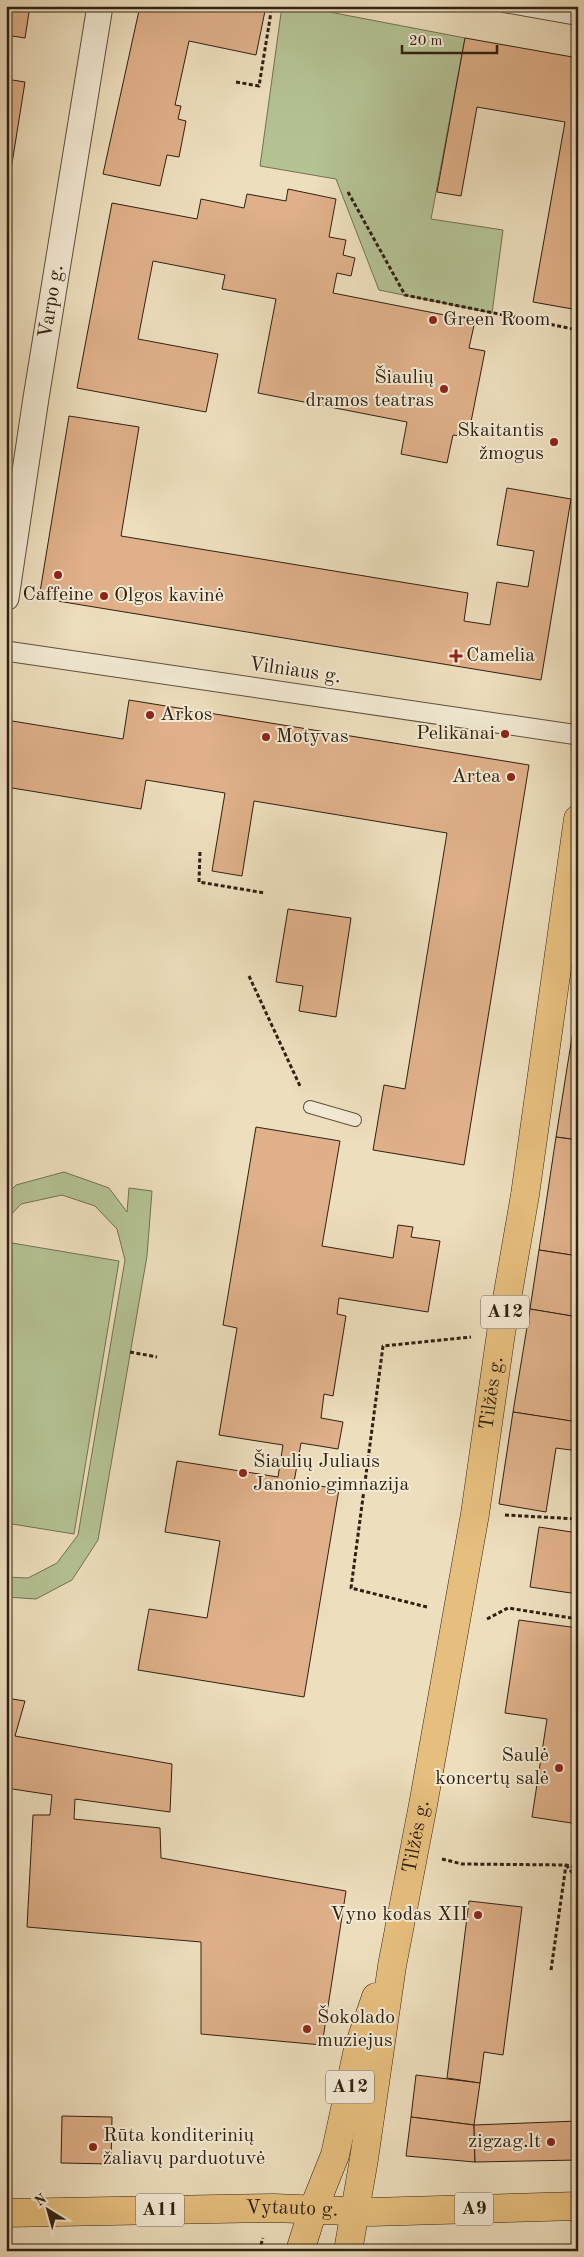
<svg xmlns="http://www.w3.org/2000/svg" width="584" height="2257" font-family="'Old Standard TT',serif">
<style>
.green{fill:#b4c294;stroke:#727152}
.building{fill:#dfb089;stroke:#302011}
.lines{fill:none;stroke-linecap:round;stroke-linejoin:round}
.service-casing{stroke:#5f503c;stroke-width:14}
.pedestrian-casing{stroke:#5f503c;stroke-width:21}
.minor-casing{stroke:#5f503c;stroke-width:27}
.trunk-casing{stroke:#302011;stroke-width:29}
.path{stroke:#302011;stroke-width:3;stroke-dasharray:4 2.5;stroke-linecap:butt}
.service{stroke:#f3ead4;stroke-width:12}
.pedestrian{stroke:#f3ead4;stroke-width:19}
.minor{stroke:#f3ead4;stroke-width:25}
.trunk{stroke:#e6bf7e;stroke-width:28}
.poi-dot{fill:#8f2418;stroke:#f3ead4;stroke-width:2}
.labels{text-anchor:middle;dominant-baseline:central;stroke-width:4;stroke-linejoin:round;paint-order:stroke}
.shield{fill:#f3ead4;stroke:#6a5d4c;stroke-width:1}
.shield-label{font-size:19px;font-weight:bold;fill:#302011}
.street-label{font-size:20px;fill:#302011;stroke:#f3ead4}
.poi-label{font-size:20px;fill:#302011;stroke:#f3ead4;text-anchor:start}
</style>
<rect width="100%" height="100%" fill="#eddebd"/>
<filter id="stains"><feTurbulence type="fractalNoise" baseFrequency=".004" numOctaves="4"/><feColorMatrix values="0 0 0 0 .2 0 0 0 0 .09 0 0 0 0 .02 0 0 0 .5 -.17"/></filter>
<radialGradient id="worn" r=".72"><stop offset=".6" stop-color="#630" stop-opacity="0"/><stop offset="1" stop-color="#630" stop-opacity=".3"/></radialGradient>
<g class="green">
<polygon points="282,6 298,6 465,38 431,219 503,230 492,313 379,290 336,179 260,166"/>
<polygon points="64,1172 109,1188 127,1212 129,1188 152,1191 147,1256 98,1540 72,1580 36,1599 6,1597 6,1577 28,1578 57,1563 78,1535 125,1260 117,1229 95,1206 62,1195 21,1204 6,1220 6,1195 16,1185"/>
<polygon points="6,1242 119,1261 74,1534 6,1523"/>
</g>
<g class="building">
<polygon points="6,6 30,6 25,38 6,35"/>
<polygon points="140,6 266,6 256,55 189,41 175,105 181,106 178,119 186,121 179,157 167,155 160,186 103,174"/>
<polygon points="465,38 578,58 578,310 533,302 565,122 477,107 461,196 437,192"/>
<polygon points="6,79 25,82 6,201"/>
<polygon points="288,189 336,199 329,237 346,240 343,255 355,258 351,276 337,273 333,293 475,321 469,348 485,351 468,437 453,435 447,463 401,454 407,422 258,393 276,299 222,289 225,275 153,261 138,339 218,354 206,412 77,388 112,203 197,219 201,199 244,208 247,194 286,201"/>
<polygon points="69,416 139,427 121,536 468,593 464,621 490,625 497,582 528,587 534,551 497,545 507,488 571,499 541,680 39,598"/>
<polygon points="129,700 529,765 464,1165 373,1150 384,1085 405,1089 447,833 254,801 242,876 212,871 225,793 146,780 141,809 6,787 6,720 123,739"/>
<polygon points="288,909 351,918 336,1017 299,1011 303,986 276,982"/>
<polygon points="578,1002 578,1038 572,1037"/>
<polygon points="572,1037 578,1038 578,1140 556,1137"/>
<polygon points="256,1127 340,1141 322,1246 393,1258 398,1225 413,1227 411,1237 440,1241 428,1312 339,1298 337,1314 346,1316 333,1396 324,1394 321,1418 343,1422 338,1449 301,1443 294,1482 339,1489 304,1697 138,1670 149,1609 207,1618 220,1541 165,1532 177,1461 278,1477 283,1445 219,1435 237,1328 223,1325"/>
<polygon points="556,1137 578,1140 578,1256 539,1250"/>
<polygon points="539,1250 578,1256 578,1317 530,1309"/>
<polygon points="530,1309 578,1317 577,1422 513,1412"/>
<polygon points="513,1412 578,1422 578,1451 556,1448 546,1512 499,1504"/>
<polygon points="539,1527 578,1533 578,1594 530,1587"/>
<polygon points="519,1620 578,1628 578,1824 532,1817 547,1719 505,1713"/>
<polygon points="6,1698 25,1701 15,1736 172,1764 170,1812 75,1799 74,1819 160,1828 161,1858 346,1891 322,2045 201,2034 201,1942 27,1927 33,1815 50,1815 52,1795 6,1788"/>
<polygon points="469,1901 522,1907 503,2055 484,2052 480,2083 447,2078"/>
<polygon points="416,2075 480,2083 474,2125 411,2117"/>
<polygon points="62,2116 112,2117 111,2164 61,2163"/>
<polygon points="411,2117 474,2125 475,2162 406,2156"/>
<polygon points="578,2121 578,2160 475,2162 474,2125"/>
</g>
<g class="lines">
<defs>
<g id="service">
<polyline points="504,6 578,19"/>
<polyline points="310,1107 355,1120"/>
</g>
<polyline id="pedestrian" points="6,651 578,735"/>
<g id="minor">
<path id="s1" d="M 6,598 L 36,398 L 100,6"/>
</g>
<g id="trunk">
<path id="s2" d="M 6,2213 L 274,2208 L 371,2212 L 578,2206"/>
<polyline points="300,2251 313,2210 335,2155 358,2049 376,1997"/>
<path id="s3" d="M 348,2251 L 364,2159 L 392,1966 L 423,1805 L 475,1514 L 501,1333 L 525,1195 L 578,819"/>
</g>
</defs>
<use href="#service" class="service-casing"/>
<use href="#pedestrian" class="pedestrian-casing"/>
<use href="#minor" class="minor-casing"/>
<use href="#trunk" class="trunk-casing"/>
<g class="path">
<polyline points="236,82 259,86 272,6"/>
<polyline points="348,192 405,295 578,330"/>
<polyline points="200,852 199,882 265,893"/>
<polyline points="249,976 300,1086"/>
<polyline points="130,1352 157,1357"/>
<polyline points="505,1515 578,1519"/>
<polyline points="427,1607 351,1588 383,1346 471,1337"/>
<polyline points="487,1619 508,1608 578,1619"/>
<polyline points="442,1859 462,1864 566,1865 578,1868"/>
<polyline points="566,1865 578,1880"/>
<polyline points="551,1970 566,1865"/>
<polyline points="259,2251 263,2238"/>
</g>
<use href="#service" class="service"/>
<use href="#pedestrian" class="pedestrian"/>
<use href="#minor" class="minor"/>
<use href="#trunk" class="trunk"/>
</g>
<g class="poi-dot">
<circle cx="433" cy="320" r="5"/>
<circle cx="444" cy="389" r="5"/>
<circle cx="554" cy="442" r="5"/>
<circle cx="58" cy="575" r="5"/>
<circle cx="104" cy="596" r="5"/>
<path d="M453.5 648.5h5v5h5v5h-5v5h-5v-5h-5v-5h5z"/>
<circle cx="150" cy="715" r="5"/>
<circle cx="505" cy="734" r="5"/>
<circle cx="266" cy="737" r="5"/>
<circle cx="511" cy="777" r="5"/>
<circle cx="243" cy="1473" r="5"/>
<circle cx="559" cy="1768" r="5"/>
<circle cx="478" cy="1915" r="5"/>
<circle cx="307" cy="2029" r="5"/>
<circle cx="551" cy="2142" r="5"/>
<circle cx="93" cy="2147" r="5"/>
</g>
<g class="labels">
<g class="shield">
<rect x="481" y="1295.5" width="48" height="33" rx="4"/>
<rect x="326" y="2070.5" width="48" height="33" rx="4"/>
<rect x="455" y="2192.5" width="38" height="33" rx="4"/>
<rect x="136" y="2193.5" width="48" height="33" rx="4"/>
</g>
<g class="shield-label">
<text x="505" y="1312">A12</text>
<text x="350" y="2087">A12</text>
<text x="474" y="2209">A9</text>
<text x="160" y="2210">A11</text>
</g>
<g class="street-label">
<text stroke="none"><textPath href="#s1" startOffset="300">Varpo g.</textPath></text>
<text transform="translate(295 671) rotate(8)">Vilniaus g.</text>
<text stroke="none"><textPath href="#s3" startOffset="870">Tilžės g.</textPath></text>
<text stroke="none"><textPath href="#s3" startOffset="420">Tilžės g.</textPath></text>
<text stroke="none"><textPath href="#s2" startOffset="286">Vytauto g.</textPath></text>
</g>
<g class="poi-label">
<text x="443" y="320">Green Room</text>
<text x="434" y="378" text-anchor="end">Šiaulių<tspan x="434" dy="23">dramos teatras</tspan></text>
<text x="544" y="431" text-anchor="end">Skaitantis<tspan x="544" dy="23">žmogus</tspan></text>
<text x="58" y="595" text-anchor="middle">Caffeine</text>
<text x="114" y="596">Olgos kavinė</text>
<text x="466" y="656">Camelia</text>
<text x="160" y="715">Arkos</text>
<text x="495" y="734" text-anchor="end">Pelikanai</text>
<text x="276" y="737">Motyvas</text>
<text x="501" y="777" text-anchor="end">Artea</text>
<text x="253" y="1462">Šiaulių Juliaus<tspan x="253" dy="23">Janonio gimnazija</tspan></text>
<text x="549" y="1756" text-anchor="end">Saulė<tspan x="549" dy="23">koncertų salė</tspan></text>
<text x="468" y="1915" text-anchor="end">Vyno kodas XII</text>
<text x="317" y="2018">Šokolado<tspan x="317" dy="23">muziejus</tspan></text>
<text x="103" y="2136">Rūta konditerinių<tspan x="103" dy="23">žaliavų parduotuvė</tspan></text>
<text x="541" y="2142" text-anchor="end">zigzag.lt</text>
</g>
</g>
<rect width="584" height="2257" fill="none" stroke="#eddebd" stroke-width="25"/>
<rect x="8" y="8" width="569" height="2242" fill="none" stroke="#302011" stroke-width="2.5"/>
<rect x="12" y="12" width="559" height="2232" fill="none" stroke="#302011"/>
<g transform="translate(48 2210) rotate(323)" stroke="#f3ead4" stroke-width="4" paint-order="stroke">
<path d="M0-4L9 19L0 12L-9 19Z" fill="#302011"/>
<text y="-8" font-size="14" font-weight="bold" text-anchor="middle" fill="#302011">N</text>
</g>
<path d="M402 45v8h95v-8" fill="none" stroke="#302011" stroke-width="2.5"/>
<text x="409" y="45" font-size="15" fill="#302011" stroke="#f3ead4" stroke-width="4" paint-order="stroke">20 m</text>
<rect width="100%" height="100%" filter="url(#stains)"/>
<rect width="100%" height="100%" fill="url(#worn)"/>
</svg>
